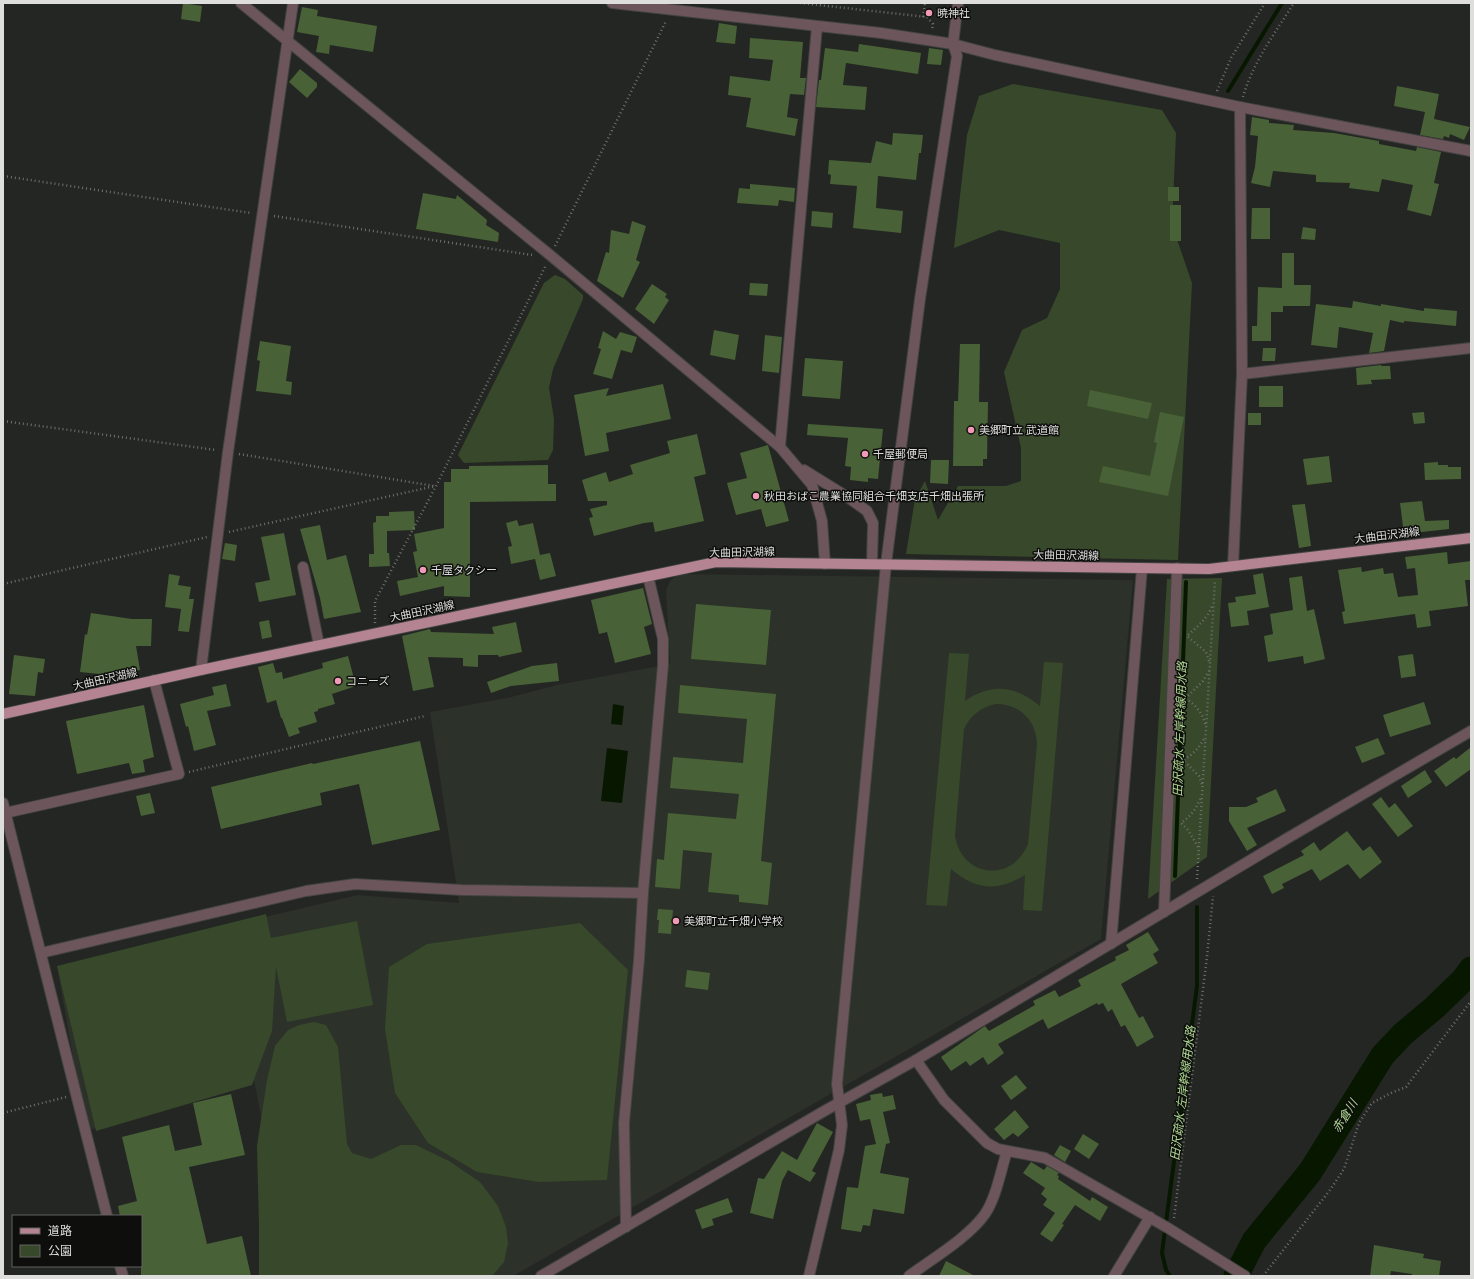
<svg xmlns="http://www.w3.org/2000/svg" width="1474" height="1279" font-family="Arial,'Noto Sans JP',sans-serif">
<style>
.built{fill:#2c3129}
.green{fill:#37492a;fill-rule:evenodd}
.water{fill:#081800}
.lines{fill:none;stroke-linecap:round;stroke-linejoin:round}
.stream{stroke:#081800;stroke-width:4}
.river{stroke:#081800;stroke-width:25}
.building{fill:#486136}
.minor-casing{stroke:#424441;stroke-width:12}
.major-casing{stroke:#424441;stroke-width:12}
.path{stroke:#70716f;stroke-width:2.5;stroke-dasharray:1 3;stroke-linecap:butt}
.minor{stroke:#6d555c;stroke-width:10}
.major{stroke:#b48493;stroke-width:10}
.poi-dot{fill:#f09ab7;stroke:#0e0f0d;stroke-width:1.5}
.labels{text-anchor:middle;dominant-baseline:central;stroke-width:3;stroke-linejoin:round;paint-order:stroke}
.poi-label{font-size:11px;fill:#dedfdd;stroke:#0e0f0d;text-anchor:start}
.street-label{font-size:11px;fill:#dedfdd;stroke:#0e0f0d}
.water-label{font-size:12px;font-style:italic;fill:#afd892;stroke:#0e0f0d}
</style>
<rect width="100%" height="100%" fill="#242623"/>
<polygon class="built" points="678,574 1133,580 1101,939 513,1276 292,1276 254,1080 86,1131 57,966 358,895 459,903 430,712 507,698 557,685 670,664 666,590 670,581"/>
<g class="green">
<polygon points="1013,84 1162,110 1176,133 1172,225 1192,283 1178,560 906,554 915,499 925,481 938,520 958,486 1006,486 1021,481 1021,448 1004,372 1022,330 1047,318 1060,289 1060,243 999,230 954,248 967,135 979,96"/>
<polygon points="555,275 565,279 583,295 583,299 553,369 549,388 554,419 553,450 548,460 464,463 458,455 544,283"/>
<polygon points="1222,578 1207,857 1148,899 1167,579"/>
<path d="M 949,653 L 969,654 L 965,701 C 992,682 1016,686 1040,706 L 1044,662 L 1063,663 L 1042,911 L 1023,910 L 1025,875 C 998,892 975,890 951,869 L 947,906 L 926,905 ZM 996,704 C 1020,704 1036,720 1037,744 L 1028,844 C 1012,883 962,878 955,836 L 964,729 C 971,715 981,707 996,704 Z"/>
<polygon points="266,914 271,938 357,921 373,1005 287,1022 276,967 272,1031 252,1085 96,1131 57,966"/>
<polygon points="580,923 628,970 607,1180 539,1182 477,1172 428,1143 395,1093 385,1029 389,967 427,944"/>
<polygon points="314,1022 326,1025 338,1047 347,1144 352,1153 371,1159 401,1145 416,1145 449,1161 480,1182 498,1206 506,1227 508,1243 504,1262 492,1276 259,1276 259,1227 257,1146 267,1080 275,1046 288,1030 299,1025"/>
</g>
<g class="water">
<polygon points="613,704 624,706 622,725 611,724"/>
<polygon points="607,748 628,751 622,803 601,801"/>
</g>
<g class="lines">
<g class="stream">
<polyline points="1228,91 1282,3"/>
<polyline points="1175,876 1186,582"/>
<polyline points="1170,1276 1166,1270 1162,1253 1197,986 1197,907"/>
</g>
<polyline class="river" points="1236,1276 1254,1241 1310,1172 1383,1055 1403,1034 1434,1008 1463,980 1471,969"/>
</g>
<g class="building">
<polygon points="183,3 202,6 200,22 181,19"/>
<polygon points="302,7 318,10 317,16 377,26 373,52 330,45 329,54 316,52 319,36 297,32"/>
<polygon points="719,23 737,26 735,44 716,42"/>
<polygon points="750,38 803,42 800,78 806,78 804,95 790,94 787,117 798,119 795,136 746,127 751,98 728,95 730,76 770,81 773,60 749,58"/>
<polygon points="859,44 921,53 918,74 846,63 843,85 867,87 865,110 816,107 819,80 821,80 825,48 858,52"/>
<polygon points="929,48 943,50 941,65 927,64"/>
<polygon points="300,69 317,83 317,87 307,98 289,82"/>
<polygon points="1397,86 1439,94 1434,119 1470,127 1464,140 1450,134 1449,138 1444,136 1443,139 1420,135 1425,112 1394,106"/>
<polygon points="1252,117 1269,120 1269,123 1294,125 1293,130 1334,133 1379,141 1379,144 1416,151 1417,147 1441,152 1434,183 1439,184 1431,216 1407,210 1413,185 1382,179 1379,192 1349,188 1350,183 1316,182 1316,175 1273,171 1270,187 1251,183 1255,167 1258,136 1250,135"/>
<polygon points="893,133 923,135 921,153 919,153 916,180 878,176 876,208 903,211 901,233 853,228 857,186 830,184 831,175 828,174 829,160 871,163 876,141 892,145"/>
<polygon points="750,184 795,188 794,202 779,200 778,206 737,203 739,188 750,189"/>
<rect x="1168" y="187" width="11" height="14"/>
<polygon points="423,193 456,199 457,195 487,220 486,225 499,233 498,242 416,229"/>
<rect x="1170" y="205" width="11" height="36"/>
<polygon points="1252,208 1270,208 1270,239 1251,239"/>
<polygon points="812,211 833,213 832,228 811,226"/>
<polygon points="632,221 646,226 636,260 640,262 623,298 597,281 606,252 609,253 611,230 629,234"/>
<polygon points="1303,227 1316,229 1315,240 1301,239"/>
<polygon points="1282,253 1294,253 1294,285 1311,285 1310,306 1283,306 1283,312 1271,312 1271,341 1252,341 1252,326 1257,326 1258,287 1282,288"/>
<polygon points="750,283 768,284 767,296 749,295"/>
<polygon points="652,284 667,294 665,297 669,300 654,324 635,309"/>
<polygon points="1353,301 1381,306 1381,304 1424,311 1424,308 1457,311 1456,326 1404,321 1404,323 1390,320 1384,351 1369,353 1373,333 1339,327 1337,348 1311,345 1316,304 1352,308"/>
<polygon points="714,330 739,335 735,360 710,355"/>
<polygon points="603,331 616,339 620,332 637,337 632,353 621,350 612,379 593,374 601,349 598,348"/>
<polygon points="765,335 782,337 779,373 762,371"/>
<polygon points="260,341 291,346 286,381 292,382 291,395 256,391 260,361 257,360"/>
<polygon points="960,344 980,344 979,402 988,402 987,459 983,459 983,466 953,466 954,401 958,401"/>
<polygon points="1263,348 1276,348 1275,361 1262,361"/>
<polygon points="805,358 843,361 840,399 802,396"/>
<polygon points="1381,365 1381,366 1390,366 1391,379 1371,380 1372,384 1357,385 1356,368"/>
<polygon points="663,384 671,419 606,433 609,451 585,456 574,395 609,388 606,396"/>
<rect x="1259" y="386" width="24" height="21"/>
<polygon points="1090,390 1152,403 1148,419 1087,406"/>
<polygon points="1160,412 1184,417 1168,496 1099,482 1103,466 1150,476 1157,443 1154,442"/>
<polygon points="1424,412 1425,423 1414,424 1412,413"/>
<rect x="1248" y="413" width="13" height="12"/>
<polygon points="808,424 883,429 878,479 868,478 868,482 850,480 851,467 845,466 848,438 807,435"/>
<polygon points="697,434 706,474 694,477 704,521 655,532 653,522 644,523 594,536 589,518 593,517 590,509 607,505 607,501 588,501 582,480 606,472 609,482 633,474 630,465 670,453 667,441"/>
<polygon points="768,445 789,521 766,527 761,509 736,515 727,483 747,478 740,453"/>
<polygon points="1329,456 1332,482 1307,485 1303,459"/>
<polygon points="931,460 949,460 948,484 930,483"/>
<polygon points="1438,462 1438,465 1448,465 1448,467 1461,467 1461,479 1425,480 1424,463"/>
<polygon points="548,465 548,484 556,484 556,501 470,502 470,597 444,596 444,586 400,596 397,581 418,577 413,552 417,551 414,534 444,528 444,482 451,482 451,469 469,469 469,466"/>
<polygon points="1422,501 1425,521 1449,520 1449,529 1404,534 1400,503"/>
<polygon points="1305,504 1311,546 1299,548 1292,505"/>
<polygon points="414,511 415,530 387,531 387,553 389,553 390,566 369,567 369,554 374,554 373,523 376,522 376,516 389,516 389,512"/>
<polygon points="517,520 519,526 533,523 540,555 550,553 556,576 540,580 535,559 511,564 508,547 512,546 506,523"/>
<polygon points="320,525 327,560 346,555 361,612 324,619 320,598 300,529"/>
<polygon points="284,533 296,595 259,602 255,583 270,580 261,537"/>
<polygon points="225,543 237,545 235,561 222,559"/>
<polygon points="1447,552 1448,564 1471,561 1471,580 1465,580 1468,606 1429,611 1431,626 1417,628 1415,614 1344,624 1342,612 1345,611 1338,570 1361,567 1362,572 1383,568 1384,574 1393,573 1398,597 1418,595 1415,568 1407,569 1405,557"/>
<polygon points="1263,573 1269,607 1247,611 1249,625 1231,627 1228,603 1236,602 1235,597 1256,594 1253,575"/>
<polygon points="169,574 180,576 178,585 191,587 189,599 194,599 189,632 178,631 181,609 165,607"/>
<polygon points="1302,576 1307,611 1314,609 1325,659 1304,664 1303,656 1268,662 1264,636 1273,634 1270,614 1293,610 1289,578"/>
<polygon points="643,588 652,624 644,627 651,654 615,663 607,632 599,634 591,600"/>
<polygon points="696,604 771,610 766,665 691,659"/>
<polygon points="91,613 132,619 152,619 151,646 136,646 140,670 109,675 80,672 85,634 87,635"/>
<polygon points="269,620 272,637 262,639 259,622"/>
<polygon points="516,622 522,652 499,657 498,655 478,655 478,667 463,666 463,658 428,657 434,687 413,691 402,636 430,629 431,632 494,634 492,627"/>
<polygon points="1413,654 1416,676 1401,678 1398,656"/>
<polygon points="14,655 45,659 43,673 38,672 35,696 9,694"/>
<polygon points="348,656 356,686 332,694 335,704 318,709 318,711 314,712 317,722 298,728 300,733 289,737 282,718 281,718 276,700 267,703 258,667 273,663 276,673 282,672 283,679 323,668 322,663"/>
<polygon points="557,663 559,681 511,686 491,693 487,682 532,666"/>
<polygon points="226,684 231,706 207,711 216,745 194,751 188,726 186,727 180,704 214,695 212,687"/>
<polygon points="680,685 776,694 761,861 772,863 768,905 739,902 739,895 708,892 712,853 683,850 680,889 655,887 657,859 664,860 668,813 736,819 739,794 670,788 673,757 743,763 747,719 678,713"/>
<polygon points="1424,702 1431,724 1390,737 1383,715"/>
<polygon points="144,705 154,757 143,760 145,772 132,774 129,763 77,774 66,721"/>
<polygon points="1378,738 1385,754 1362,763 1355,747"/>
<polygon points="420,741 440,830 372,845 359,784 320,793 322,805 221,829 211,787 312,763 313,764"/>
<polygon points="1471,747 1471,769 1446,787 1434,771 1454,757 1456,759"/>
<polygon points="1425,770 1432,782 1408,798 1401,786"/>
<polygon points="1276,789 1286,811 1247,828 1257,845 1247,851 1229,821 1229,807 1246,807 1258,802 1256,798"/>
<polygon points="150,793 155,813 141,816 136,796"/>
<polygon points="1381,797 1389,808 1395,803 1413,826 1398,837 1372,804"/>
<polygon points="1347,831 1363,851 1370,846 1382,862 1360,879 1348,864 1320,881 1312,869 1282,884 1284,888 1272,894 1263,876 1304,855 1301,851 1314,842 1320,851"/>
<polygon points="658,909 673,910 671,934 658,933 659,920 657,920"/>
<polygon points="1148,932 1159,950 1153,954 1158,963 1121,984 1139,1018 1143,1016 1154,1037 1137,1047 1125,1025 1121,1027 1112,1009 1108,1012 1103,1003 1098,1005 1097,1003 1048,1029 1043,1019 998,1044 1004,1053 988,1065 983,1057 970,1066 966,1061 951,1071 941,1057 985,1026 989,1031 1035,1005 1033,1001 1055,990 1059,997 1081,986 1078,980 1116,960 1115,957 1129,950 1126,945"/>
<polygon points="687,970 710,973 708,990 685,987"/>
<polygon points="1016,1075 1027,1088 1011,1100 1001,1086"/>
<polygon points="882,1093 883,1097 893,1095 896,1109 883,1112 890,1143 886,1144 880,1173 909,1178 904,1214 873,1209 870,1226 863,1225 861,1232 841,1229 847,1187 858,1188 865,1146 876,1144 870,1119 860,1121 856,1104 871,1100 870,1095"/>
<polygon points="231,1094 245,1155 189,1167 207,1244 242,1236 251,1276 141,1276 141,1216 120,1216 118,1206 137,1201 122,1137 169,1125 175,1151 202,1145 193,1103"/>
<polygon points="1015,1110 1029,1127 1018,1137 1013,1133 1004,1140 994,1129"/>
<polygon points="817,1123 833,1132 812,1171 816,1173 810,1182 788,1170 782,1181 773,1219 750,1213 758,1178 764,1179 782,1151 797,1160"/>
<polygon points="1083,1134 1099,1144 1089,1159 1074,1149"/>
<polygon points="1060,1145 1071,1151 1065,1162 1054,1155"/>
<polygon points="1031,1162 1044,1170 1047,1166 1059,1173 1057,1175 1059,1176 1058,1179 1090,1201 1092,1197 1108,1207 1100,1221 1075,1205 1062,1224 1064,1225 1052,1242 1040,1234 1055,1213 1043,1205 1047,1199 1041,1194 1045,1188 1023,1173"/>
<polygon points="728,1198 733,1212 712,1219 714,1225 702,1229 695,1210"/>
<polygon points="1374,1245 1424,1254 1423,1258 1441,1261 1439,1276 1412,1276 1412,1274 1391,1271 1390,1276 1370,1276"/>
<polygon points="946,1261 975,1276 939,1276"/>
</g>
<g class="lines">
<defs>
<g id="minor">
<polyline points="241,3 550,255 780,447 812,485 822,521 825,564"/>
<polyline points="612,3 881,33 953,44 995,55 1240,107 1471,151"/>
<polyline points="1242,374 1471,348"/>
<polyline points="780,447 817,26"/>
<polyline points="804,470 846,496 867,511 873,523 872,564"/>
<polyline points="1233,566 1242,374 1240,107"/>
<polyline points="303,567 319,645"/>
<polyline points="201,670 228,452 293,3"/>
<polyline points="3,803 76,1094 107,1216"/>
<polyline points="5,813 179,774 154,680"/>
<polyline points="1164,912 1177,568"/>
<polyline points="1111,944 1142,568"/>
<polyline points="41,953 306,891 355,884 462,890 643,893"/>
<polyline points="916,1060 944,1100 987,1143 998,1149 1045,1158 1168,1228 1245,1276"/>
<polyline points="626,1227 624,1123 639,960 643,893 663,665 663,639 648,576"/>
<polyline points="120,1266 123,1276"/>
<polyline points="541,1276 826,1110 916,1060 1286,839 1471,731"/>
<polyline points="809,1276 839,1150 842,1125 837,1084 886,564 920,299 957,56 953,44 958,3"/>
<path d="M 909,1276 C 932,1259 969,1237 985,1214 C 996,1198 1001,1170 1007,1151"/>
<polyline points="1114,1276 1150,1217"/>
</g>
<polyline id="major" points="3,714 201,670 716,562 1209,569 1471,538"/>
</defs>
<use href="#minor" class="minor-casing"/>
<use href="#major" class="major-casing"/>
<g class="path">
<polyline points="800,3 927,17 933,24 932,30"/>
<polyline points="923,17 925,3"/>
<polyline points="1217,91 1231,58 1265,3"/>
<path d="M 1243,97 C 1253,62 1275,33 1294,3"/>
<polyline points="3,176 251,213"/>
<polyline points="274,216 532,255"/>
<polyline points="555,246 666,21"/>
<polyline points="3,421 216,450"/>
<polyline points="239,454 434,486"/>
<polyline points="229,532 435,486"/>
<polyline points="3,584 207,537"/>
<polyline points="375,623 375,601 436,486 546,265"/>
<path d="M 1209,661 L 1206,652 L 1187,636 C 1197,627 1207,619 1212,606"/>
<path d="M 1205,724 C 1203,713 1195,705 1186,698 L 1203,681 L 1209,671"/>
<polyline points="189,772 425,716"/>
<path d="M 1202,784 L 1199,776 L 1183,760 C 1194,754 1199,748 1205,737"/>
<path d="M 1198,847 L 1188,830 L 1181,823 C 1191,816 1196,809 1201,797"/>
<polyline points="1197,879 1215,580"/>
<polyline points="3,1113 66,1097"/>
<polyline points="1174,1218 1207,957 1213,896"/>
<polyline points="1263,1276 1330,1190 1344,1169 1359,1123 1372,1103 1391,1093 1406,1087 1471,1001"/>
</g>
<use href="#minor" class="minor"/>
<use href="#major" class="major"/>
</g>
<g class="poi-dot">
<circle cx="929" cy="13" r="4"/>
<circle cx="971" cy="430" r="4"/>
<circle cx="865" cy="454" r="4"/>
<circle cx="756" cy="496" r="4"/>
<circle cx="423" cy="570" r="4"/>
<circle cx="338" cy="681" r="4"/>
<circle cx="676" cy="921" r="4"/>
</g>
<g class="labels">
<g class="poi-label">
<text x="937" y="13">暁神社</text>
<text x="979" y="430">美郷町立 武道館</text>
<text x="873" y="454">千屋郵便局</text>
<text x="764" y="496">秋田おばこ農業協同組合千畑支店千畑出張所</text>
<text x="431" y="570">千屋タクシー</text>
<text x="346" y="681">コニーズ</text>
<text x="684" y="921">美郷町立千畑小学校</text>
</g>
<g class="street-label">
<text transform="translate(1387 535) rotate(-7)">大曲田沢湖線</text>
<text transform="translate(742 552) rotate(-1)">大曲田沢湖線</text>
<text transform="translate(1066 555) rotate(1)">大曲田沢湖線</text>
<text transform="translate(422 611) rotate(-12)">大曲田沢湖線</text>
<text transform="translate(105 679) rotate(-13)">大曲田沢湖線</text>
</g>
<g class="water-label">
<text transform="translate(1180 729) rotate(-88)">田沢疏水 左岸幹線用水路</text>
<text transform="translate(1183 1093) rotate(-83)">田沢疏水 左岸幹線用水路</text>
<text transform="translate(1345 1116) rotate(-58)">赤倉川</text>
</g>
</g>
<rect width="1474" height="1279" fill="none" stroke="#dedfdd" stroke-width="8"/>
<rect x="12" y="1215" width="130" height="52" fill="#0e0f0d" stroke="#616260"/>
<rect x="20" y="1228" width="20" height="6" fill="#b48493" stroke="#616260"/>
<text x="48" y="1235" font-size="12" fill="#dedfdd">道路</text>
<rect x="20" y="1245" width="20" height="12" fill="#37492a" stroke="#616260"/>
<text x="48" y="1255" font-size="12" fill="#dedfdd">公園</text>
</svg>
